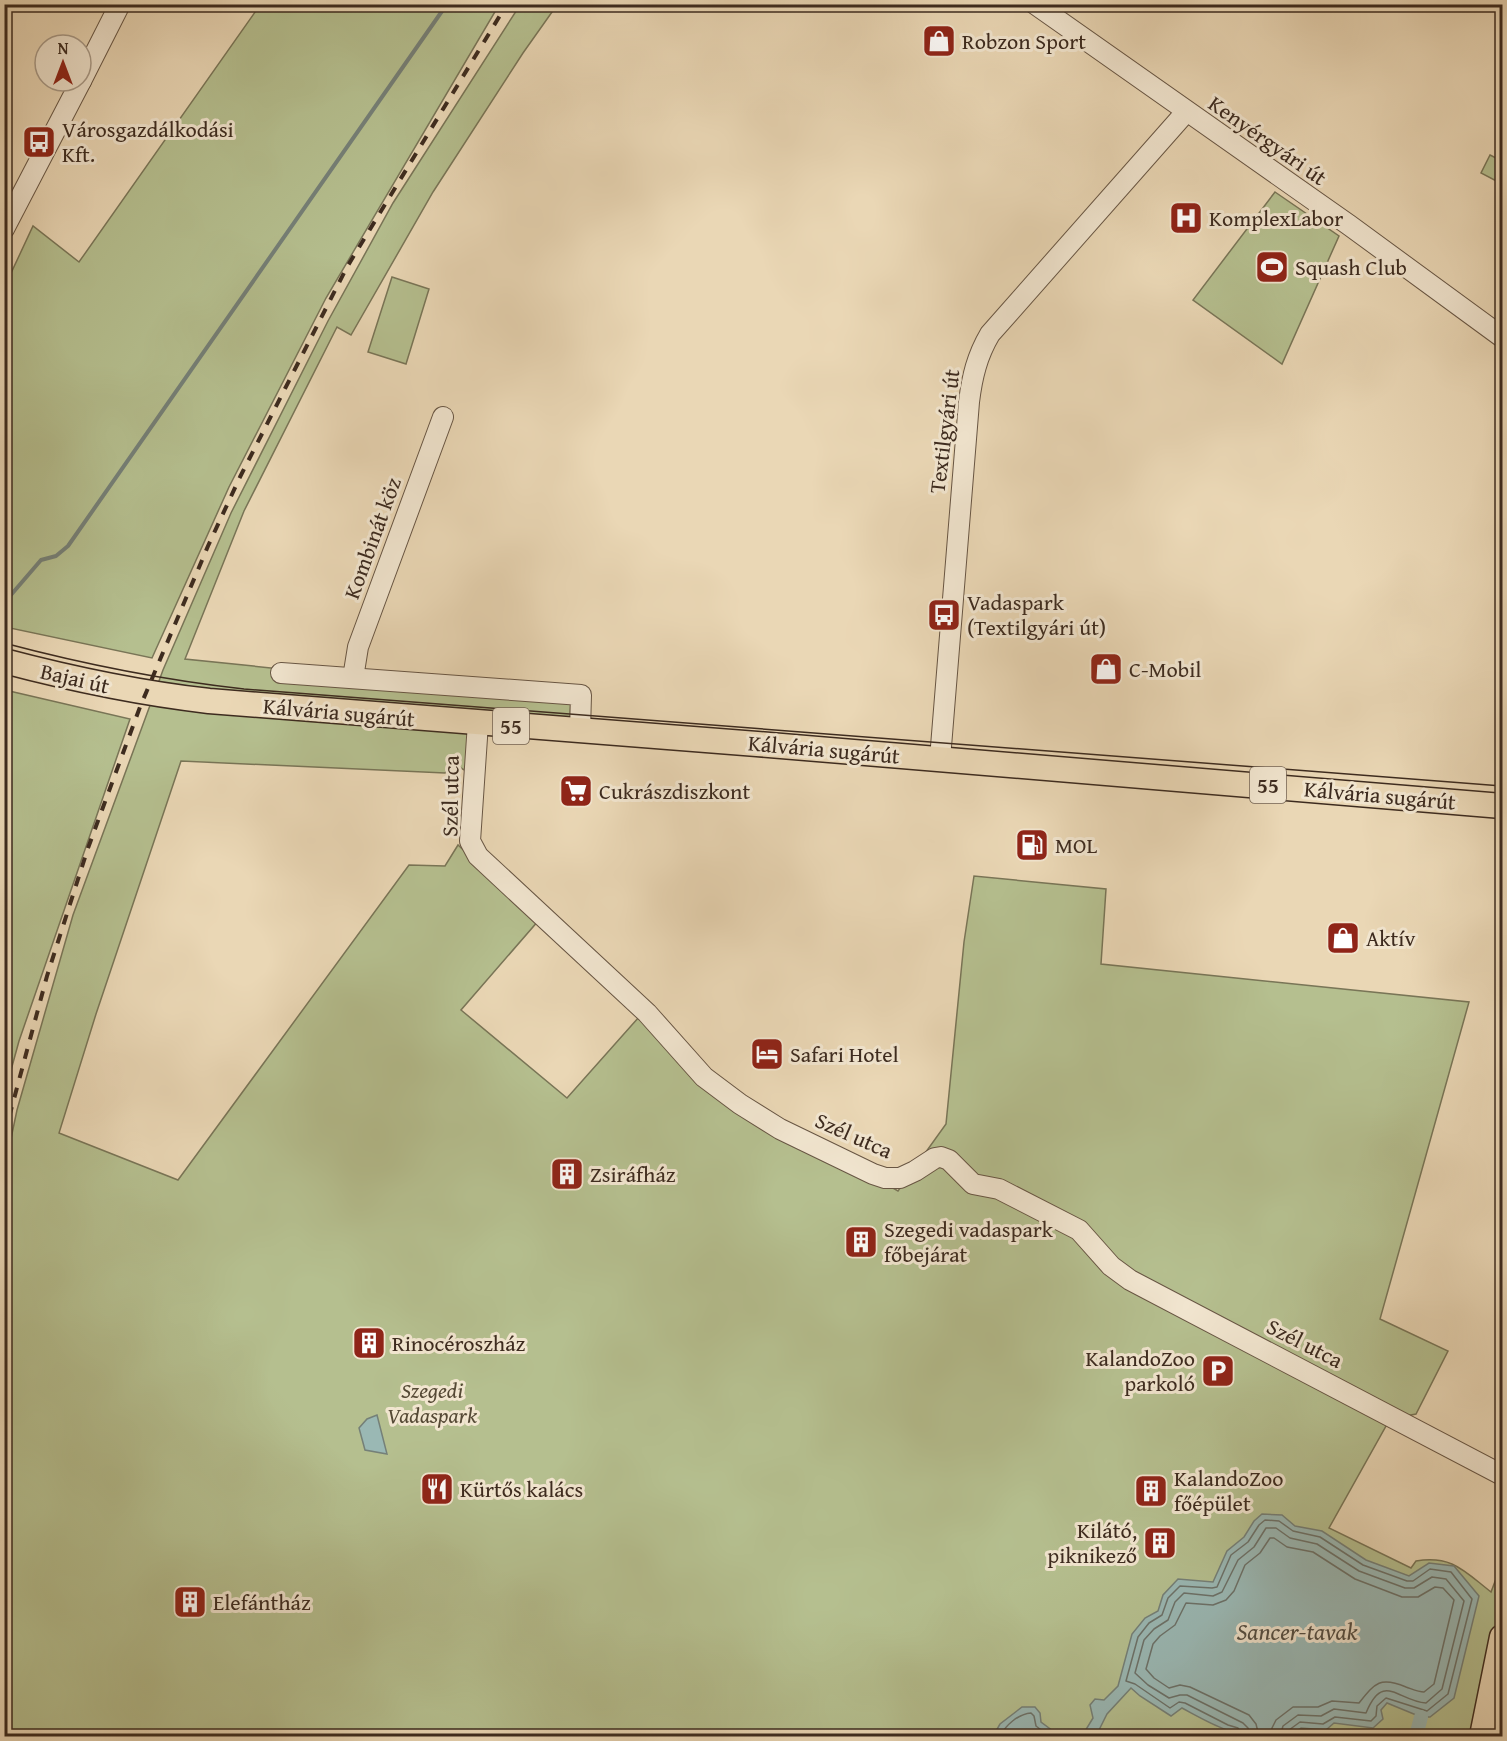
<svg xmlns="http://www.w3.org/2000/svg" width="1507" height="1741" font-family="'Gentium Book Plus',serif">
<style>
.green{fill:#b5bf8f;stroke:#797557;stroke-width:1.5}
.water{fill:#9ab8b4;stroke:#758078;stroke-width:1.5}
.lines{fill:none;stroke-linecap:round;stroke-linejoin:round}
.shore{stroke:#6c726a;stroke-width:1.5}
.stream{stroke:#758078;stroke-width:4}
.canal{stroke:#9ab8b4;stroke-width:14}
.minor-casing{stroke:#685644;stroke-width:22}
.major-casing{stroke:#3d2b1f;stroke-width:27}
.minor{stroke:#f1e5cf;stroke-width:20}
.major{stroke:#ead7b5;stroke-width:24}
.tram{stroke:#3d2b1f;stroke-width:1.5}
.rail{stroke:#3d2b1f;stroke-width:4;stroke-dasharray:10 10;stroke-linecap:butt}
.labels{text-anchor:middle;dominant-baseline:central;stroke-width:6;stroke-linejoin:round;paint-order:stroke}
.shield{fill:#f1e5cf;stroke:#736354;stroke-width:1.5}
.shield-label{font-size:21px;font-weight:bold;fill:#3d2b1f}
.poi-label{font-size:22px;fill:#3d2b1f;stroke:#f1e5cf;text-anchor:start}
.street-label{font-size:22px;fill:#3d2b1f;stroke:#f1e5cf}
.park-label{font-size:22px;font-style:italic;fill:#554935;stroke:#f1e5cf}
.water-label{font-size:24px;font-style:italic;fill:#544e44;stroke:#f1e5cf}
</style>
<rect width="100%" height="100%" fill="#ead7b5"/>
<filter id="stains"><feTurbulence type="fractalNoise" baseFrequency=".00333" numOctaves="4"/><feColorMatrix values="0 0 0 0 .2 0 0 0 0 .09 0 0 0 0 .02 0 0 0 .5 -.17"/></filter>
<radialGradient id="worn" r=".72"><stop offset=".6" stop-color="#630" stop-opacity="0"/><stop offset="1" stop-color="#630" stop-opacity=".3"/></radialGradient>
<g class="green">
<polygon points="260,5 499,5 326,298 229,487 152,658 5,627 5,286 33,226 79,262"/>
<path d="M 520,5 L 557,5 L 523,53 L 433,192 L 351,335 L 337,327 L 244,511 L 185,659 L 571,699 L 570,718 L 472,711 L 469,773 L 453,763 L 445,773 L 181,761 L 96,1014 L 59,1133 L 178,1180 L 409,865 L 445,866 L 458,845 L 539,920 L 461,1010 L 567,1098 L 639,1017 L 693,1074 L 898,1191 L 946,1124 L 964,942 L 974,876 L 1106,889 L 1101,964 L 1469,1002 L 1380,1319 L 1448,1351 L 1416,1414 L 1390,1419 L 1329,1528 L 1411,1568 L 1416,1561 C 1452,1555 1464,1571 1491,1592 L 1502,1563 L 1502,1736 L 5,1736 L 5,1167 L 17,1110 L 73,915 L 163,670 L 231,513 L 328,321 L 393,203 Z"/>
<polygon points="1490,155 1502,161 1502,184 1481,173"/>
<polygon points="1275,192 1339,236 1282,364 1193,300"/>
<polygon points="392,277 429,289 406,364 368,352"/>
<polygon points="5,690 130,719 19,1041 5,1092"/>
</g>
<g class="water">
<polygon points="377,1415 387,1454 365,1450 359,1428 367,1419"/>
<path d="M 1262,1514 L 1282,1515 L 1295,1526 L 1322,1531 L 1366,1560 L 1409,1576 L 1429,1563 L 1454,1566 L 1479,1596 L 1454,1698 L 1430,1717 L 1421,1717 L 1387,1703 L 1381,1710 L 1383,1719 L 1373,1728 L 1334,1723 L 1326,1730 L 1301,1728 C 1287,1739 1283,1736 1266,1736 C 1230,1736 1212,1724 1182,1708 L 1171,1716 L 1140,1696 L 1131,1688 L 1107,1714 L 1096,1736 L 1082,1736 L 1093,1718 L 1090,1705 L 1095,1699 L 1104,1700 L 1118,1686 L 1132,1634 L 1145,1618 L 1158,1611 L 1163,1595 L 1178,1579 L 1213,1582 L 1227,1551 L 1244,1537 L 1254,1521 Z"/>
<polygon points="1022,1707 1035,1707 1040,1713 1041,1722 1053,1731 1056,1736 993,1736 1000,1724"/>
</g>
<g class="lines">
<g class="shore">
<path d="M 1000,1736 C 1006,1725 1018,1714 1031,1713 L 1034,1716 L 1036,1726 L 1049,1736"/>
<polyline points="1242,1736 1238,1728 1228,1725 1185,1703 1179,1702 1170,1708 1135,1684 1126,1681 1138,1637 1149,1623 1162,1615 1168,1598 1180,1586 1212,1588 1217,1587 1231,1555 1248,1542 1259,1525 1265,1520 1279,1521 1293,1531 1320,1537 1363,1565 1407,1581 1413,1581 1430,1569 1451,1572 1472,1599 1448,1694 1427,1711 1386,1698 1377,1706 1376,1716 1371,1721 1335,1717 1323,1724 1300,1722 1289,1730 1287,1736"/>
<path d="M 1250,1736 L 1248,1728 L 1243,1723 L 1187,1695 L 1180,1695 L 1169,1698 L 1148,1685 L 1135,1673 L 1144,1640 L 1154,1629 L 1168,1620 L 1175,1602 L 1184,1593 L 1213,1596 L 1222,1592 L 1238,1560 L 1254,1547 L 1266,1528 L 1276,1528 L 1290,1538 L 1317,1544 L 1359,1571 L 1405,1588 L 1414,1588 L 1432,1577 L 1446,1579 L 1464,1601 L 1442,1689 L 1426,1703 C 1398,1701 1383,1671 1366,1713 L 1334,1709 L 1321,1716 L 1298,1715 L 1283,1726 L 1280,1736"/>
<path d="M 1259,1736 L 1256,1724 L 1249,1715 L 1190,1687 L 1180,1685 L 1169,1688 L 1154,1678 L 1146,1669 L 1153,1644 L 1160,1636 L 1175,1625 L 1186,1603 L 1213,1605 L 1226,1600 L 1234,1591 L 1245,1565 L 1260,1553 L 1270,1538 L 1274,1538 L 1287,1547 L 1313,1552 L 1355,1579 L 1402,1597 L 1418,1597 L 1435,1587 L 1443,1588 L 1454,1600 L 1434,1684 L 1424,1692 C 1418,1692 1412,1689 1406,1687 C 1380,1676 1375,1683 1359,1703 L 1332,1701 L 1318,1707 L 1293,1707 L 1276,1720 L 1272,1728 L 1271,1736"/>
</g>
<polyline class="stream" points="4,603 41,560 56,556 68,546 447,4"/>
<polyline class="canal" points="1416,1736 1421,1717"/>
<defs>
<g id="minor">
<polyline points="1035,4 1349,225 1502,337"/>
<polyline points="81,81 120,4"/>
<polyline points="4,229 81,81"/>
<polyline points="281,673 581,695 580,731"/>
<polyline points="353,678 358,647 443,417"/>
<polyline points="478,723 470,841 478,856 647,1013 704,1077 740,1104 780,1129 873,1174 885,1178 900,1178 915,1171 935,1158 941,1157 949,1160 973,1184 999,1189 1079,1230 1111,1266 1130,1280 1502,1475"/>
<path d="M 940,759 L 969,402 C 972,377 977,356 990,334 L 1186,112"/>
</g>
<g id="major">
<path d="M 4,661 C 72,679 139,693 209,701 L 757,744 L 1502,806"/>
<polyline points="1482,1736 1502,1637"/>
</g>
</defs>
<use href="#minor" class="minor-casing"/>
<use href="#major" class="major-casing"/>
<use href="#minor" class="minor"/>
<use href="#major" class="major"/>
<path class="tram" d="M 4,643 C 83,664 163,680 244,689 L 1502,786"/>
<polyline class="rail" points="4,1136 47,976 88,848 140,707 208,546 240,477 347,267 507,4"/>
</g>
<defs>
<symbol id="shop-square" viewBox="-11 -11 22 22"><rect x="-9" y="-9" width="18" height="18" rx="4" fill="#8f2418" stroke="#f1e5cf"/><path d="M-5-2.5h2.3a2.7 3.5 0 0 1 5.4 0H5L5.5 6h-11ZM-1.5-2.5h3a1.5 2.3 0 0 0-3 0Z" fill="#fff"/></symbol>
<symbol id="bus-square" viewBox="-11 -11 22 22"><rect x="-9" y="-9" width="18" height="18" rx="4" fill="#8f2418" stroke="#f1e5cf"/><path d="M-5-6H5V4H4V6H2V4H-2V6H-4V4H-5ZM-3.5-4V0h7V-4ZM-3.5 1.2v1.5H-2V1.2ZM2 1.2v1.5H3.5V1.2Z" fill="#fff"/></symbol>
<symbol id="hospital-square" viewBox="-11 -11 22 22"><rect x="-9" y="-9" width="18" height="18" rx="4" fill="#8f2418" stroke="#f1e5cf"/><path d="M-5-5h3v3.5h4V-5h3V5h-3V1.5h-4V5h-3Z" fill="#fff"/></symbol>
<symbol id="stadium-square" viewBox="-11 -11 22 22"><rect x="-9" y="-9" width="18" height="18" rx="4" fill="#8f2418" stroke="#f1e5cf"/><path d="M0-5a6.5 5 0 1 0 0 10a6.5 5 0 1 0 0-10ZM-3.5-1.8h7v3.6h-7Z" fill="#fff"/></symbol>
<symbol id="supermarket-square" viewBox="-11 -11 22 22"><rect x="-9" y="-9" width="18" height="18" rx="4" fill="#8f2418" stroke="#f1e5cf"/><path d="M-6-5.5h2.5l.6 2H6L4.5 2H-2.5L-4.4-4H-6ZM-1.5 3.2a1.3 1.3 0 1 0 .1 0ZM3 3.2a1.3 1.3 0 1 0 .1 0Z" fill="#fff"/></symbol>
<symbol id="fuel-square" viewBox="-11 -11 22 22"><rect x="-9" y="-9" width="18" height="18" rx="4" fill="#8f2418" stroke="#f1e5cf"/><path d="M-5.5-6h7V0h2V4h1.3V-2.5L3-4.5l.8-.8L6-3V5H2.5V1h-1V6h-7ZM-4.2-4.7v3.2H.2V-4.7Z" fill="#fff"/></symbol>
<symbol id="hotel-square" viewBox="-11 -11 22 22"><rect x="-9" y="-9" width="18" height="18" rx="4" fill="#8f2418" stroke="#f1e5cf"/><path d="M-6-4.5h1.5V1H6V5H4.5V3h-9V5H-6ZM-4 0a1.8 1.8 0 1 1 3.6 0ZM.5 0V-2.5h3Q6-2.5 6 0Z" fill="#fff"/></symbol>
<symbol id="building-square" viewBox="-11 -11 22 22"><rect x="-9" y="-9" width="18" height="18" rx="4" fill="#8f2418" stroke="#f1e5cf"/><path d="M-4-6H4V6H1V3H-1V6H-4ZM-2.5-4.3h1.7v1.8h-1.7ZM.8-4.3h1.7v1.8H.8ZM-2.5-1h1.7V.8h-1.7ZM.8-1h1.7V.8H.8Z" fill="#fff"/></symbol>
<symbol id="parking-square" viewBox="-11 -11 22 22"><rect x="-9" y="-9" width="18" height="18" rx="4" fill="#8f2418" stroke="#f1e5cf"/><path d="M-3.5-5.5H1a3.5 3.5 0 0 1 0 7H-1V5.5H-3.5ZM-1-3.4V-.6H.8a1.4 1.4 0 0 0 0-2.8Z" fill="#fff"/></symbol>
<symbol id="restaurant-square" viewBox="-11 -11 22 22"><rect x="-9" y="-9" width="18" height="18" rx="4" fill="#8f2418" stroke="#f1e5cf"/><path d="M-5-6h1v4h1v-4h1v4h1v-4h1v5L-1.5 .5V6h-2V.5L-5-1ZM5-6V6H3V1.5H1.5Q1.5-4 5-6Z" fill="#fff"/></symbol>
</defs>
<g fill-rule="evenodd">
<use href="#shop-square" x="920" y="22" width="38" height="38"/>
<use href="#bus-square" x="20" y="123" width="38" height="38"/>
<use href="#hospital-square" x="1167" y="199" width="38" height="38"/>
<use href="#stadium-square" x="1253" y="248" width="38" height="38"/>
<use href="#bus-square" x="925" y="596" width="38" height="38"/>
<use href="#shop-square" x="1087" y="650" width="38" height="38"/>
<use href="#supermarket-square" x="557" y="772" width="38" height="38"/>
<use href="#fuel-square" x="1013" y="826" width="38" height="38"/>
<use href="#shop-square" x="1324" y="919" width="38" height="38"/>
<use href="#hotel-square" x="748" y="1035" width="38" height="38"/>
<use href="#building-square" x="548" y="1155" width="38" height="38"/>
<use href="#building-square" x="842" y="1223" width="38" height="38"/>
<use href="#building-square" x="350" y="1324" width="38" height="38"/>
<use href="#parking-square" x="1199" y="1352" width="38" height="38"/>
<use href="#restaurant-square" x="418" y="1470" width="38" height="38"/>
<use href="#building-square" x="1132" y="1472" width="38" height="38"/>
<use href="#building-square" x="1141" y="1524" width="38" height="38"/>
<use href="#building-square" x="171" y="1583" width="38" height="38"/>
</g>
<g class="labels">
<g class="shield">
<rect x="493" y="708" width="36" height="36" rx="4.5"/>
<rect x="1250" y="767" width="36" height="36" rx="4.5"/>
</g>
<g class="shield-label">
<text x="511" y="726">55</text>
<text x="1268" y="785">55</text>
</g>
<g class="poi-label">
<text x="962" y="41">Robzon Sport</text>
<text x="62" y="129">Városgazdálkodási<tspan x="62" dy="25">Kft.</tspan></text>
<text x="1209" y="218">KomplexLabor</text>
<text x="1295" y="267">Squash Club</text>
<text x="967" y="602">Vadaspark<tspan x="967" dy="25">(Textilgyári út)</tspan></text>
<text x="1129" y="669">C-Mobil</text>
<text x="599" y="791">Cukrászdiszkont</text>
<text x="1055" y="845">MOL</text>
<text x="1366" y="938">Aktív</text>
<text x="790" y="1054">Safari Hotel</text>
<text x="590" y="1174">Zsiráfház</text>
<text x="884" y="1229">Szegedi vadaspark<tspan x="884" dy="25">főbejárat</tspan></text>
<text x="392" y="1343">Rinocéroszház</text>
<text x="1195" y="1358" text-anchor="end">KalandoZoo<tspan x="1195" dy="25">parkoló</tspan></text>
<text x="1174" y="1478">KalandoZoo<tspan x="1174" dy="25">főépület</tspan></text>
<text x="460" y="1489">Kürtős kalács</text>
<text x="1137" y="1530" text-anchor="end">Kilátó,<tspan x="1137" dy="25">piknikező</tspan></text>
<text x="213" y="1602">Elefántház</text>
</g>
<g class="street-label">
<text transform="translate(1268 140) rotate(35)">Kenyérgyári út</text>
<text transform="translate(944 431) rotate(-83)">Textilgyári út</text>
<text transform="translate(372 538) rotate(-70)">Kombinát köz</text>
<text transform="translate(75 678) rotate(13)">Bajai út</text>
<text transform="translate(339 712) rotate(5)">Kálvária sugárút</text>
<text transform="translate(824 749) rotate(5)">Kálvária sugárút</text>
<text transform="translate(1380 795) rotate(5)">Kálvária sugárút</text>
<text transform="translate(450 796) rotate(-89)">Szél utca</text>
<text transform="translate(854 1135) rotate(24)">Szél utca</text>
<text transform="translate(1305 1343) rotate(27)">Szél utca</text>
</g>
<g class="park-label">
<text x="432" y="1390">Szegedi<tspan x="432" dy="25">Vadaspark</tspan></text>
</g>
<g class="water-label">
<text x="1297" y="1631">Sancer-tavak</text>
</g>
</g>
<rect width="1507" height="1741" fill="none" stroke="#ead7b5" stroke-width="24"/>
<rect x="6" y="6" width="1495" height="1729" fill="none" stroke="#3d2b1f" stroke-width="3"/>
<rect x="12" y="12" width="1483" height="1717" fill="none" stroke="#3d2b1f" stroke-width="1.5"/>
<g transform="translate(63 63)"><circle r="28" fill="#f1e5cf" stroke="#a99b89" stroke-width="1.5"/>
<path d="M0-4.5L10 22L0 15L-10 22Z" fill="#8f2418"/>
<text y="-9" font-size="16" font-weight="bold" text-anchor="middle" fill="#3d2b1f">N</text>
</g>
<rect width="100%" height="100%" filter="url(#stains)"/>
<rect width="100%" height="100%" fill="url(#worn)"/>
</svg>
